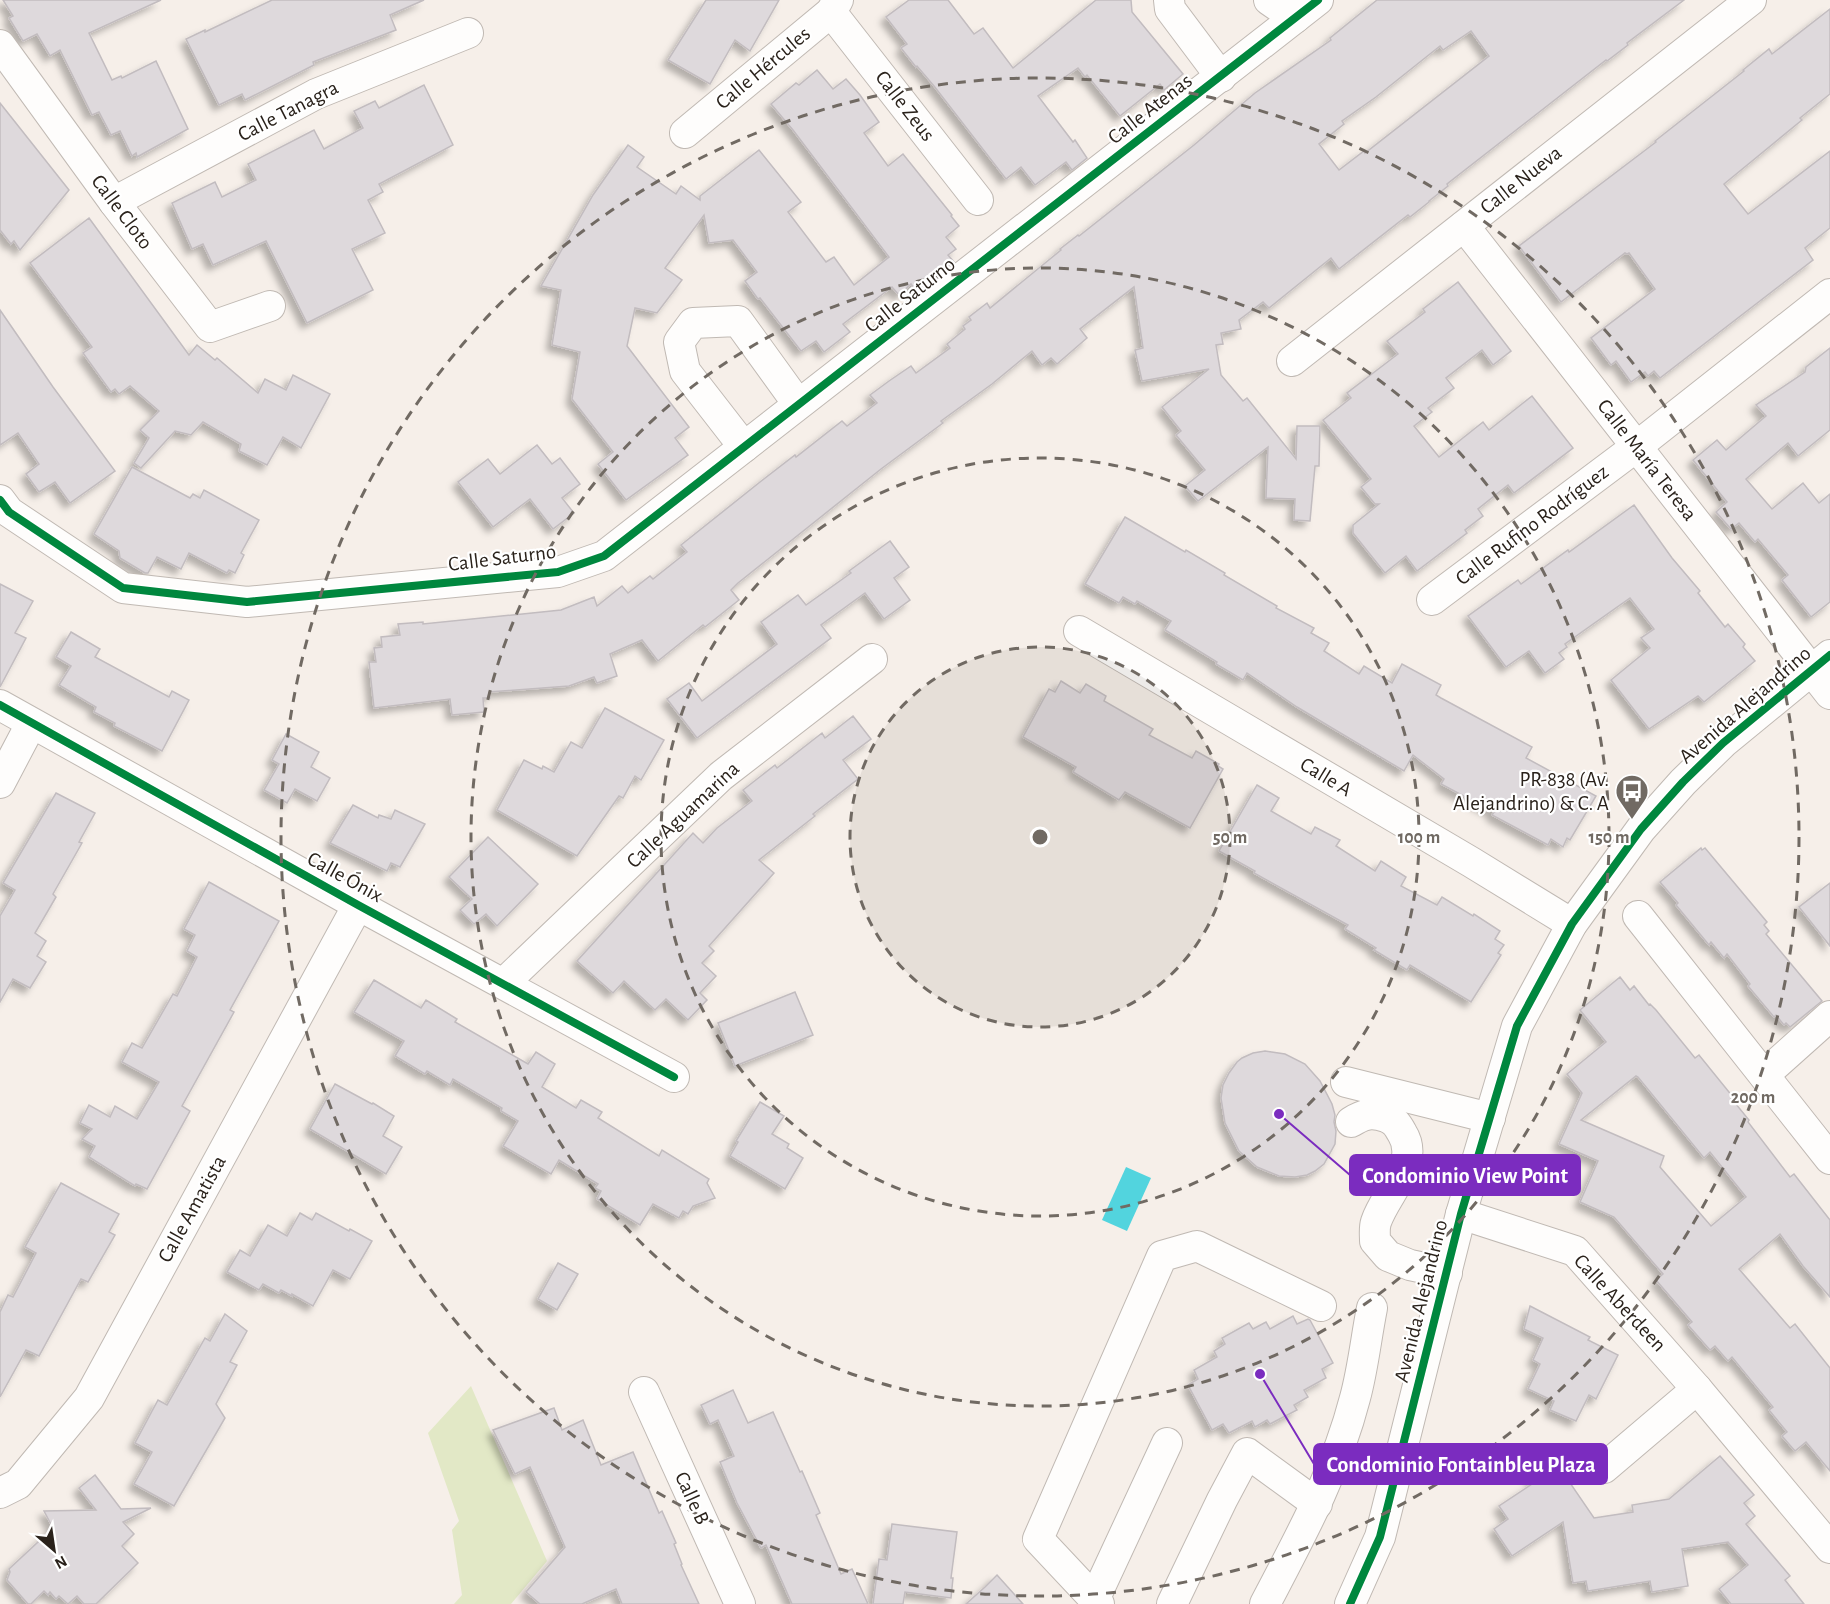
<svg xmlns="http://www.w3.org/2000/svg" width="1830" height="1604" font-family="'Alegreya Sans',sans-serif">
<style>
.green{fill:#e2e8c6}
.water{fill:#52d4de}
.building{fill:#ded9dc;stroke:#c2bcbf;stroke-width:1.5;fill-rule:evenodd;filter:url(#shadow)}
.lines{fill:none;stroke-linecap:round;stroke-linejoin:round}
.minor-casing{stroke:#c0b9b3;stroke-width:32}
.minor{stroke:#fefdfc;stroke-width:30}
.cycleway-casing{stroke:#fff;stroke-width:11}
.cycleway{stroke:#00873e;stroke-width:8}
.ring{fill:none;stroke:#716a63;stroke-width:3;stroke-dasharray:10 8}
.labels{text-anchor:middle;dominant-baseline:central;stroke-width:4.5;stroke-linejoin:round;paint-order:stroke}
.street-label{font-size:21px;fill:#2a221b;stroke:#fff}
.poi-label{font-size:21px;fill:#2a221b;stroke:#fff;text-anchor:end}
.centre{fill:#716a63;stroke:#fff;stroke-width:3}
.ring-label{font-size:18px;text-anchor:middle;font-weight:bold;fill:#716a63;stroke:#fff;stroke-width:4.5;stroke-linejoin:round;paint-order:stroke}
.leader{fill:none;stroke:#7b2cbf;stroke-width:2}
.callout-dot{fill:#7b2cbf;stroke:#fff;stroke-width:2}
.callout{fill:#7b2cbf;stroke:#7b2cbf;stroke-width:2}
.callout-label{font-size:22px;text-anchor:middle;font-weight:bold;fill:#fff}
</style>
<defs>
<filter id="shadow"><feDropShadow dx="-5.5" dy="5.5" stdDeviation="3" flood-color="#0004"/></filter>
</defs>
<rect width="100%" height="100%" fill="#f6efe9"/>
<polygon class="green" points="471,1386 547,1561 511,1604 454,1604 462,1595 452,1530 459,1521 428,1433"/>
<polygon class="water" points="1126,1167 1151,1178 1127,1231 1102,1220"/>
<g class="building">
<polygon points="3,0 161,0 89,33 112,80 121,76 122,78 156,61 188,129 137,157 136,153 132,156 120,131 111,135 99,112 92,115 60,50 50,56 37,34 23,41 9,18 13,16"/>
<polygon points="272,0 424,0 390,15 396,30 313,62 314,65 245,100 242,94 219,105 186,39 205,30 205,32"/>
<polygon points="706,0 779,0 750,51 735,40 710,84 668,60"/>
<polygon points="909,0 948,0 974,34 983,28 1013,68 1096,0 1131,0 1132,12 1183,74 1164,90 1160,84 1120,116 1087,75 1085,77 1078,68 1038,96 1073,142 1075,140 1087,158 1072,170 1066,162 1035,185 1021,167 1006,179 934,86 917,66 916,67 901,48 907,44 886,17"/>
<path d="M 1377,0 L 1684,0 L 1627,43 L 1628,45 L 1607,61 L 1606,60 L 1447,184 L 1448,186 L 1429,201 L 1429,202 L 1410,217 L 1408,215 L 1339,269 L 1331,258 L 1269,308 L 1263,302 L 1239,320 L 1241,329 L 1221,333 L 1223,344 L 1216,345 L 1221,375 L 1243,401 L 1247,398 L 1296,459 L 1297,426 L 1320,426 L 1319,466 L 1315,466 L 1310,521 L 1294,520 L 1295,499 L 1266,498 L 1268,447 L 1198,501 L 1185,486 L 1205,470 L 1176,435 L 1181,431 L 1162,407 L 1209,369 L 1142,381 L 1135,350 L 1143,348 L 1134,287 L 1080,329 L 1087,338 L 1057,364 L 1051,358 L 1042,365 L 1032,351 L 992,384 L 941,421 L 943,423 L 881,469 L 738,583 L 731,590 L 739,600 L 705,627 L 703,625 L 658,661 L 642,640 L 610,654 L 617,676 L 597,683 L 594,677 L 569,686 L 489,692 L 490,698 L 483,698 L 484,712 L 452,715 L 450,699 L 374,708 L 369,662 L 376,662 L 374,648 L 382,647 L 381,637 L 400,635 L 398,624 L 423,622 L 423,624 L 561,610 L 594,597 L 597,606 L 622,586 L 628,593 L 650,576 L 653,579 L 687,552 L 681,545 L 760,482 L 795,455 L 796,457 L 842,421 L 847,426 L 877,403 L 870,395 L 889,381 L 911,366 L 916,373 L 950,348 L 947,344 L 965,329 L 963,326 L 971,320 L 969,317 L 987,303 L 990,308 L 1061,250 L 1060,249 L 1078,235 L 1079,236 L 1194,145 L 1255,93 L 1331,40 L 1330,38 ZM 1471,31 L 1489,56 L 1365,153 L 1364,151 L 1339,170 L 1319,144 L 1344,124 L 1342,121 L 1376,97 L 1440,46 L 1443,50 Z"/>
<polygon points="1830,9 1830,94 1800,118 1802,120 1724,184 1748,214 1830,151 1830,228 1805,248 1813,260 1660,378 1654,371 1648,376 1645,372 1631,382 1616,361 1611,365 1591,338 1655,289 1629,253 1627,254 1625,253 1561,302 1519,246 1656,142 1655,141 1744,71 1743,70 1769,49 1772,54"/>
<polygon points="817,70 833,89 846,79 860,95 879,122 864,133 888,166 903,154 952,215 951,216 959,226 946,237 956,249 948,255 954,262 916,291 911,284 899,295 892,287 843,324 850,332 824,352 816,341 801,351 760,298 758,299 745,281 757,272 733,240 709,243 704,215 665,268 682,280 657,313 635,308 627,346 689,427 675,438 688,455 626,500 598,464 613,452 572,399 580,352 552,345 561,290 541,286 593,195 628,145 644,157 637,167 676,194 681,186 700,200 700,196 759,150 801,202 788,212 826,262 834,257 854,285 889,257 793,130 771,104 796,83 799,85"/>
<polygon points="424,85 453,145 379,184 383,192 368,200 385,233 352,249 373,290 307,323 266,241 213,265 203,244 192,249 172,203 215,182 222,197 256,180 248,164 314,130 324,149 363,128 354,111 375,101 379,108"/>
<polygon points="0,103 69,190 20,250 14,241 11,244 0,230"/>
<polygon points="89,218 189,355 197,345 215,360 217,358 258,393 265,379 286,390 293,375 330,394 301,448 283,437 267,465 239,451 241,444 203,422 191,435 175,431 141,468 134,463 149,438 140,430 159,411 130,386 119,394 115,389 111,392 83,353 92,347 30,263"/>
<polygon points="1458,282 1511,351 1493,365 1482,350 1446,378 1454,388 1428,408 1432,412 1414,426 1439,457 1483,422 1489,430 1532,396 1573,448 1514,493 1508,485 1478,509 1483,516 1465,530 1467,533 1417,571 1406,556 1385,573 1353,533 1353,525 1379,504 1375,504 1361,487 1371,479 1323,420 1351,398 1347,393 1398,354 1387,341 1425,312 1423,309"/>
<polygon points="0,310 53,387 115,471 70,503 55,482 39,492 26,474 39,464 18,433 0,445"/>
<polygon points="1830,348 1830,430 1798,456 1788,443 1746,479 1772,509 1803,483 1819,503 1830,494 1830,602 1811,617 1782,580 1788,575 1758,539 1755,542 1739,523 1731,529 1716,512 1727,502 1693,460 1717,440 1726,450 1766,416 1756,405 1805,372 1806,367"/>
<polygon points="537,445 552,464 560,458 580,484 562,498 574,513 553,529 530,499 493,527 458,482 488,459 500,474"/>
<polygon points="132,467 190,498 193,494 200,498 204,490 259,520 241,553 244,555 235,573 229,570 227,573 189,553 181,569 157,557 148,573 145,573 120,558 119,551 94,534"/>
<polygon points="1634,505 1672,558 1700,591 1698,593 1725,627 1728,624 1745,644 1743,647 1755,661 1704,702 1698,696 1649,729 1611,680 1650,648 1641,638 1654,629 1630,598 1565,644 1567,647 1559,653 1564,659 1545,673 1529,651 1506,667 1468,616 1518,580 1521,584 1568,550 1569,552"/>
<polygon points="1125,517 1185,552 1186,550 1225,573 1224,575 1277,606 1276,608 1314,628 1311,633 1329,643 1324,651 1359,674 1364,666 1392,683 1402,664 1441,685 1436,695 1441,698 1532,747 1526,758 1596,796 1570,840 1567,838 1563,847 1551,839 1548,845 1535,838 1492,815 1494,812 1441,784 1444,779 1413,755 1404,771 1297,707 1247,673 1243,680 1216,664 1217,662 1165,630 1171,621 1137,601 1135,604 1123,597 1119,603 1085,584"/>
<polygon points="890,541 909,567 894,578 910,600 884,619 865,593 821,625 831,638 697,738 667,699 689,683 702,701 777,644 761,622 798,595 806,605 851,573 849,571"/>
<polygon points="0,584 33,601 15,633 26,638 0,687"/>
<polygon points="71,632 100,649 95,657 169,697 172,691 189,700 162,751 114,726 115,723 94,712 96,707 59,685 71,666 56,657"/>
<polygon points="1061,681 1080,693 1086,684 1106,696 1104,701 1153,729 1149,735 1192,758 1196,751 1219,764 1218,766 1223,769 1190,828 1125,792 1119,800 1073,772 1076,767 1023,737 1049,689 1055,692"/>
<polygon points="605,708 664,740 641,780 635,776 623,798 619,796 577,856 497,810 524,760 542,769 543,766 554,772 571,742 582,748"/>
<polygon points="853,716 871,739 843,760 858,779 813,814 815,816 759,860 774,873 709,946 714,951 702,963 716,976 700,993 707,1000 688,1020 666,999 655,1010 624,981 613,993 577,961 693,833 703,843 717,828 752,801 743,790 775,765 777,768 822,733 825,738"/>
<polygon points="286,734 319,752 311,767 330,778 317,801 295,789 287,803 264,790 279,764 272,760"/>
<polygon points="1257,785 1279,798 1271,811 1311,834 1315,827 1340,840 1336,846 1375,871 1381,861 1406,877 1401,886 1437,905 1442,897 1473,916 1474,914 1500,931 1495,939 1504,945 1498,953 1501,955 1471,1002 1410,965 1407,970 1374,950 1376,948 1345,929 1348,925 1254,873 1255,871 1219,851"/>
<polygon points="56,793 95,813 79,842 82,843 53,894 56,897 35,933 46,941 37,956 46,962 30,988 13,979 0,1002 0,916 15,890 3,883"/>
<polygon points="353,805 378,818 379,815 391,819 395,810 425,824 400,867 391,863 387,871 330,843"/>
<polygon points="488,837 538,884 497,926 486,914 474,924 460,910 472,899 449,877"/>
<polygon points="1701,848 1702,850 1705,848 1767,922 1764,925 1769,931 1766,934 1822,1001 1790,1027 1786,1023 1784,1025 1776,1015 1774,1017 1748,986 1750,984 1727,954 1724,958 1711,942 1709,945 1676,905 1678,903 1660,882"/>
<polygon points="209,882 279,921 230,1010 234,1012 182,1106 190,1111 147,1189 136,1184 135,1186 89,1157 95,1146 82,1139 92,1129 80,1123 89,1105 110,1117 115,1106 137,1119 159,1082 122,1062 132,1043 142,1048 173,994 177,996 197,957 187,951 195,935 184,929"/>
<polygon points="1830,883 1830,946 1799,907"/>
<path d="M 1620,977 L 1630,990 L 1634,986 L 1649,1005 L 1650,1004 L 1656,1010 L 1695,1058 L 1699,1055 L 1733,1097 L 1731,1098 L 1749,1120 L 1748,1122 L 1790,1177 L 1794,1174 L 1830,1220 L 1830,1297 L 1803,1266 L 1780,1234 L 1739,1269 L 1790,1328 L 1795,1324 L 1830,1368 L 1830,1471 L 1806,1442 L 1795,1451 L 1782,1436 L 1787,1432 L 1769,1410 L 1773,1407 L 1732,1357 L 1728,1361 L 1715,1346 L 1710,1350 L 1688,1325 L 1692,1322 L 1656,1280 L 1663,1274 L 1614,1217 L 1580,1202 L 1598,1161 L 1559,1144 L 1582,1093 L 1567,1074 L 1606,1042 L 1580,1010 ZM 1636,1076 L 1638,1077 L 1704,1158 L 1710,1152 L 1746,1197 L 1711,1226 L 1660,1167 L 1664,1156 L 1581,1120 Z"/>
<polygon points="374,980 421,1008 426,1000 457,1019 455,1022 528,1064 536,1052 555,1064 542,1087 576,1108 581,1100 602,1112 598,1118 659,1156 662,1150 709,1179 707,1183 715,1198 693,1206 688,1214 683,1211 679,1218 653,1204 640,1225 597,1199 601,1191 595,1188 598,1184 559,1160 551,1174 503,1146 518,1121 501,1111 502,1108 453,1079 450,1085 427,1071 425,1074 395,1056 404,1041 354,1012"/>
<polygon points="795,992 813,1035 735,1066 718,1023"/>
<polygon points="1265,1051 1285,1054 1305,1064 1320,1081 1332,1104 1335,1115 1334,1122 1336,1131 1335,1144 1324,1164 1315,1171 1307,1175 1295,1177 1279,1176 1257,1167 1239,1151 1225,1123 1221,1098 1223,1085 1229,1073 1237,1062 1242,1058 1253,1053"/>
<polygon points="335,1084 372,1104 373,1103 394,1116 383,1136 402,1147 386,1174 310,1129"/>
<polygon points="760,1102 784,1116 772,1134 789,1144 787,1148 803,1158 785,1189 730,1156 738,1142 736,1141"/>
<polygon points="61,1183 119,1214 109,1232 115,1235 88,1282 81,1279 39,1356 26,1350 0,1397 0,1312 8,1295 13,1297 36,1253 25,1247"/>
<polygon points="300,1213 312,1220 316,1213 349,1231 350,1229 372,1241 350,1279 333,1270 313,1306 292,1294 292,1296 281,1290 279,1293 263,1284 259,1290 227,1272 240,1250 250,1256 268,1225 287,1236"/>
<polygon points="558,1263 578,1274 557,1310 538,1299"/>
<polygon points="1530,1306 1590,1337 1588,1340 1618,1355 1596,1399 1589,1395 1576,1421 1550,1410 1554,1401 1528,1389 1540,1364 1533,1360 1543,1338 1524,1329"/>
<polygon points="225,1314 247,1331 230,1362 237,1365 216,1404 225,1418 174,1506 134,1484 152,1452 135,1443 158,1400 167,1405 205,1338 210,1341"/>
<polygon points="1293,1316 1297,1324 1308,1319 1310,1320 1333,1363 1322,1369 1326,1378 1304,1390 1308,1397 1294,1405 1297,1410 1270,1424 1267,1420 1255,1427 1252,1421 1229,1433 1223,1424 1212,1430 1188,1385 1198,1379 1194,1370 1217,1357 1214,1351 1225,1344 1222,1338 1249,1323 1253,1329 1266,1322 1270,1329"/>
<polygon points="733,1390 748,1423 773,1412 800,1472 802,1471 820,1513 816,1515 841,1574 852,1569 868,1604 792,1604 766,1545 761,1548 737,1503 720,1462 734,1456 718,1420 710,1424 701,1405"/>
<polygon points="554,1408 562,1430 583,1420 601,1465 633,1452 659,1513 662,1511 676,1543 674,1544 682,1564 681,1565 699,1604 622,1604 616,1589 582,1604 540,1604 526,1592 565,1547 530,1467 515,1474 493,1430"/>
<polygon points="1720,1456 1754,1495 1744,1503 1755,1516 1746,1524 1790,1576 1785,1580 1804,1604 1731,1604 1719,1589 1748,1565 1728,1542 1682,1549 1688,1586 1652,1592 1650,1581 1588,1591 1586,1581 1573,1583 1563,1522 1512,1556 1494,1529 1508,1519 1499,1506 1535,1482 1529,1474 1553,1458 1594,1518 1633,1512 1632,1505 1669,1499"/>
<polygon points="95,1475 121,1509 151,1508 123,1522 134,1534 122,1546 138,1563 96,1604 84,1604 77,1596 68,1604 59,1596 56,1599 50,1592 48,1595 44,1591 31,1604 28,1604 7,1580 10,1572 9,1569 53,1528 44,1511 96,1510 79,1488"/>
<polygon points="892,1524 957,1532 951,1578 953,1578 951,1598 905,1592 903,1604 873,1604 879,1559 887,1560"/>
<polygon points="997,1575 1023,1604 966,1604 985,1587"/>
</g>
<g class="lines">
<defs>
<g id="minor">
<polyline points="1169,0 1170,9 1221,77"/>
<polyline points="1269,0 1295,18"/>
<polyline points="831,12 978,200"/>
<polyline points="0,45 114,202 210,327 270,306"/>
<polyline points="685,133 831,12 838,0"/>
<polyline points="114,202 316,94 468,33"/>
<polyline points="1464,226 1830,694"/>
<polyline points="1292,361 1751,0"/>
<polyline points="744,447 685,371 679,342 693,323 738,321 798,404"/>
<polyline points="0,500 9,512 123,588 247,602 558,572 604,556 1318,0"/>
<polyline points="1432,600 1636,447 1830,294"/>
<polyline points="1079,631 1471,862 1572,924"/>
<polyline points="0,705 358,905 674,1077"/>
<polyline points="0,783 31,724"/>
<polyline points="1638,916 1830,1159"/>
<polyline points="504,983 721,776 872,659"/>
<polyline points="1764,1075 1830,1016"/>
<polyline points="1346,1082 1490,1118"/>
<path d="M 1351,1122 C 1364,1114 1371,1112 1386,1117 C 1395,1121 1397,1124 1402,1133 C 1421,1163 1385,1194 1376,1222 C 1374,1228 1375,1235 1375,1241 L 1388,1256 L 1410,1265 L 1447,1273"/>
<polyline points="1461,1214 1575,1251 1697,1389 1830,1548"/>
<polyline points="644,1392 740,1604"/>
<polyline points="1604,1468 1697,1389"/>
<polyline points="0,1493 18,1484 89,1398 358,905"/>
<polyline points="1094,1600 1167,1443"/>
<polyline points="1099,1604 1038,1539 1162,1256 1197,1246 1321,1306"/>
<polyline points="1172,1604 1222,1500 1247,1453 1317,1504"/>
<path d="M 1265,1604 C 1300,1537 1336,1472 1355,1398 C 1363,1369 1366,1338 1372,1308"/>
<polyline points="1350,1604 1380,1537 1461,1214 1517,1026 1572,924 1641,829 1683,782 1723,743 1830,655"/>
</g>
</defs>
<use href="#minor" class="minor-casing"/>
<use href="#minor" class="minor"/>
<defs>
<g id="cycleway">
<polyline points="0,500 9,512 123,588 247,602 558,572 604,556 1318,0"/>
<polyline points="0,705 358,905 674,1077"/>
<polyline points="1350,1604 1380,1537 1461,1214 1517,1026 1572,924 1641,829 1683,782 1723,743 1830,655"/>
</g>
</defs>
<use href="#cycleway" class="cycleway-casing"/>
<use href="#cycleway" class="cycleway"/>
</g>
<circle cx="1040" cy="837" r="190" fill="#716a63" fill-opacity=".12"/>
<g class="ring">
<circle cx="1040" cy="837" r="190"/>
<circle cx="1040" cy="837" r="379"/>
<circle cx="1040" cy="837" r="569"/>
<circle cx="1040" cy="837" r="759"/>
</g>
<defs>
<symbol id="bus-pin" viewBox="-11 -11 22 30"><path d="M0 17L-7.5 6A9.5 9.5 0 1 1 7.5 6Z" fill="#716a63" stroke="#fff"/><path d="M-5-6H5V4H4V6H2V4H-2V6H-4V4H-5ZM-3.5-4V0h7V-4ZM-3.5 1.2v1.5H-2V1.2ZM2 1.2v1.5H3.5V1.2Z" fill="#fff"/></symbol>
</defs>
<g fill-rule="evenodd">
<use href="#bus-pin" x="1613" y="772" width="38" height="52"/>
</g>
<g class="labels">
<g class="street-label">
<text transform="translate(763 68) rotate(-40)">Calle Hércules</text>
<text transform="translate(905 106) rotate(52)">Calle Zeus</text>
<text transform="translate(1150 109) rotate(-38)">Calle Atenas</text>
<text transform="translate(288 111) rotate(-27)">Calle Tanagra</text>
<text transform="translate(1521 180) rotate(-38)">Calle Nueva</text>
<text transform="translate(122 212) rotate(53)">Calle Cloto</text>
<text transform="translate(910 295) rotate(-38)">Calle Saturno</text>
<text transform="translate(1647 460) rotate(52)">Calle María Teresa</text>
<text transform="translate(1532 525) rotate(-37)">Calle Rufino Rodríguez</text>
<text transform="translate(502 558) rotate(-7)">Calle Saturno</text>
<text transform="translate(1745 705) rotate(-41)">Avenida Alejandrino</text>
<text transform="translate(1326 777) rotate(31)">Calle A</text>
<text transform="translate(683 815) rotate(-43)">Calle Aguamarina</text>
<text transform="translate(345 877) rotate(29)">Calle Ónix</text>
<text transform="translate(192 1209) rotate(-61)">Calle Amatista</text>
<text transform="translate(1421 1301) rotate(-76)">Avenida Alejandrino</text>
<text transform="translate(1620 1303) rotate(47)">Calle Aberdeen</text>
<text transform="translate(692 1498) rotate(65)">Calle B</text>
</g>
<g class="poi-label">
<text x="1609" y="779">PR-838 (Av.<tspan x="1609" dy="24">Alejandrino) &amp; C. A</tspan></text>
</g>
</g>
<circle cx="1040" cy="837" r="9" class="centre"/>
<g class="ring-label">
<text x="1230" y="843">50 m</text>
<text x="1419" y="843">100 m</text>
<text x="1609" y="843">150 m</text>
<text x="1753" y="1103">200 m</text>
</g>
<path class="leader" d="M1279 1114L1350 1175M1260 1374L1314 1464"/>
<g class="callout-dot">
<circle cx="1279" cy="1114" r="6"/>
<circle cx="1260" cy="1374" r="6"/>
</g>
<g class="callout">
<rect x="1350" y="1155" width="230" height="40" rx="6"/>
<rect x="1314" y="1444" width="293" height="40" rx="6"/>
</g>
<g class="callout-label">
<text x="1465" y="1183">Condominio View Point</text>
<text x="1461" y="1472">Condominio Fontainbleu Plaza</text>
</g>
<g transform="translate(54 1550) rotate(151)" stroke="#ffffff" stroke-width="4.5" paint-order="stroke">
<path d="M0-4.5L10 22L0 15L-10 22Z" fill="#2a221b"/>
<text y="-9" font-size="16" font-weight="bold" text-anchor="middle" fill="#2a221b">N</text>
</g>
</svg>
